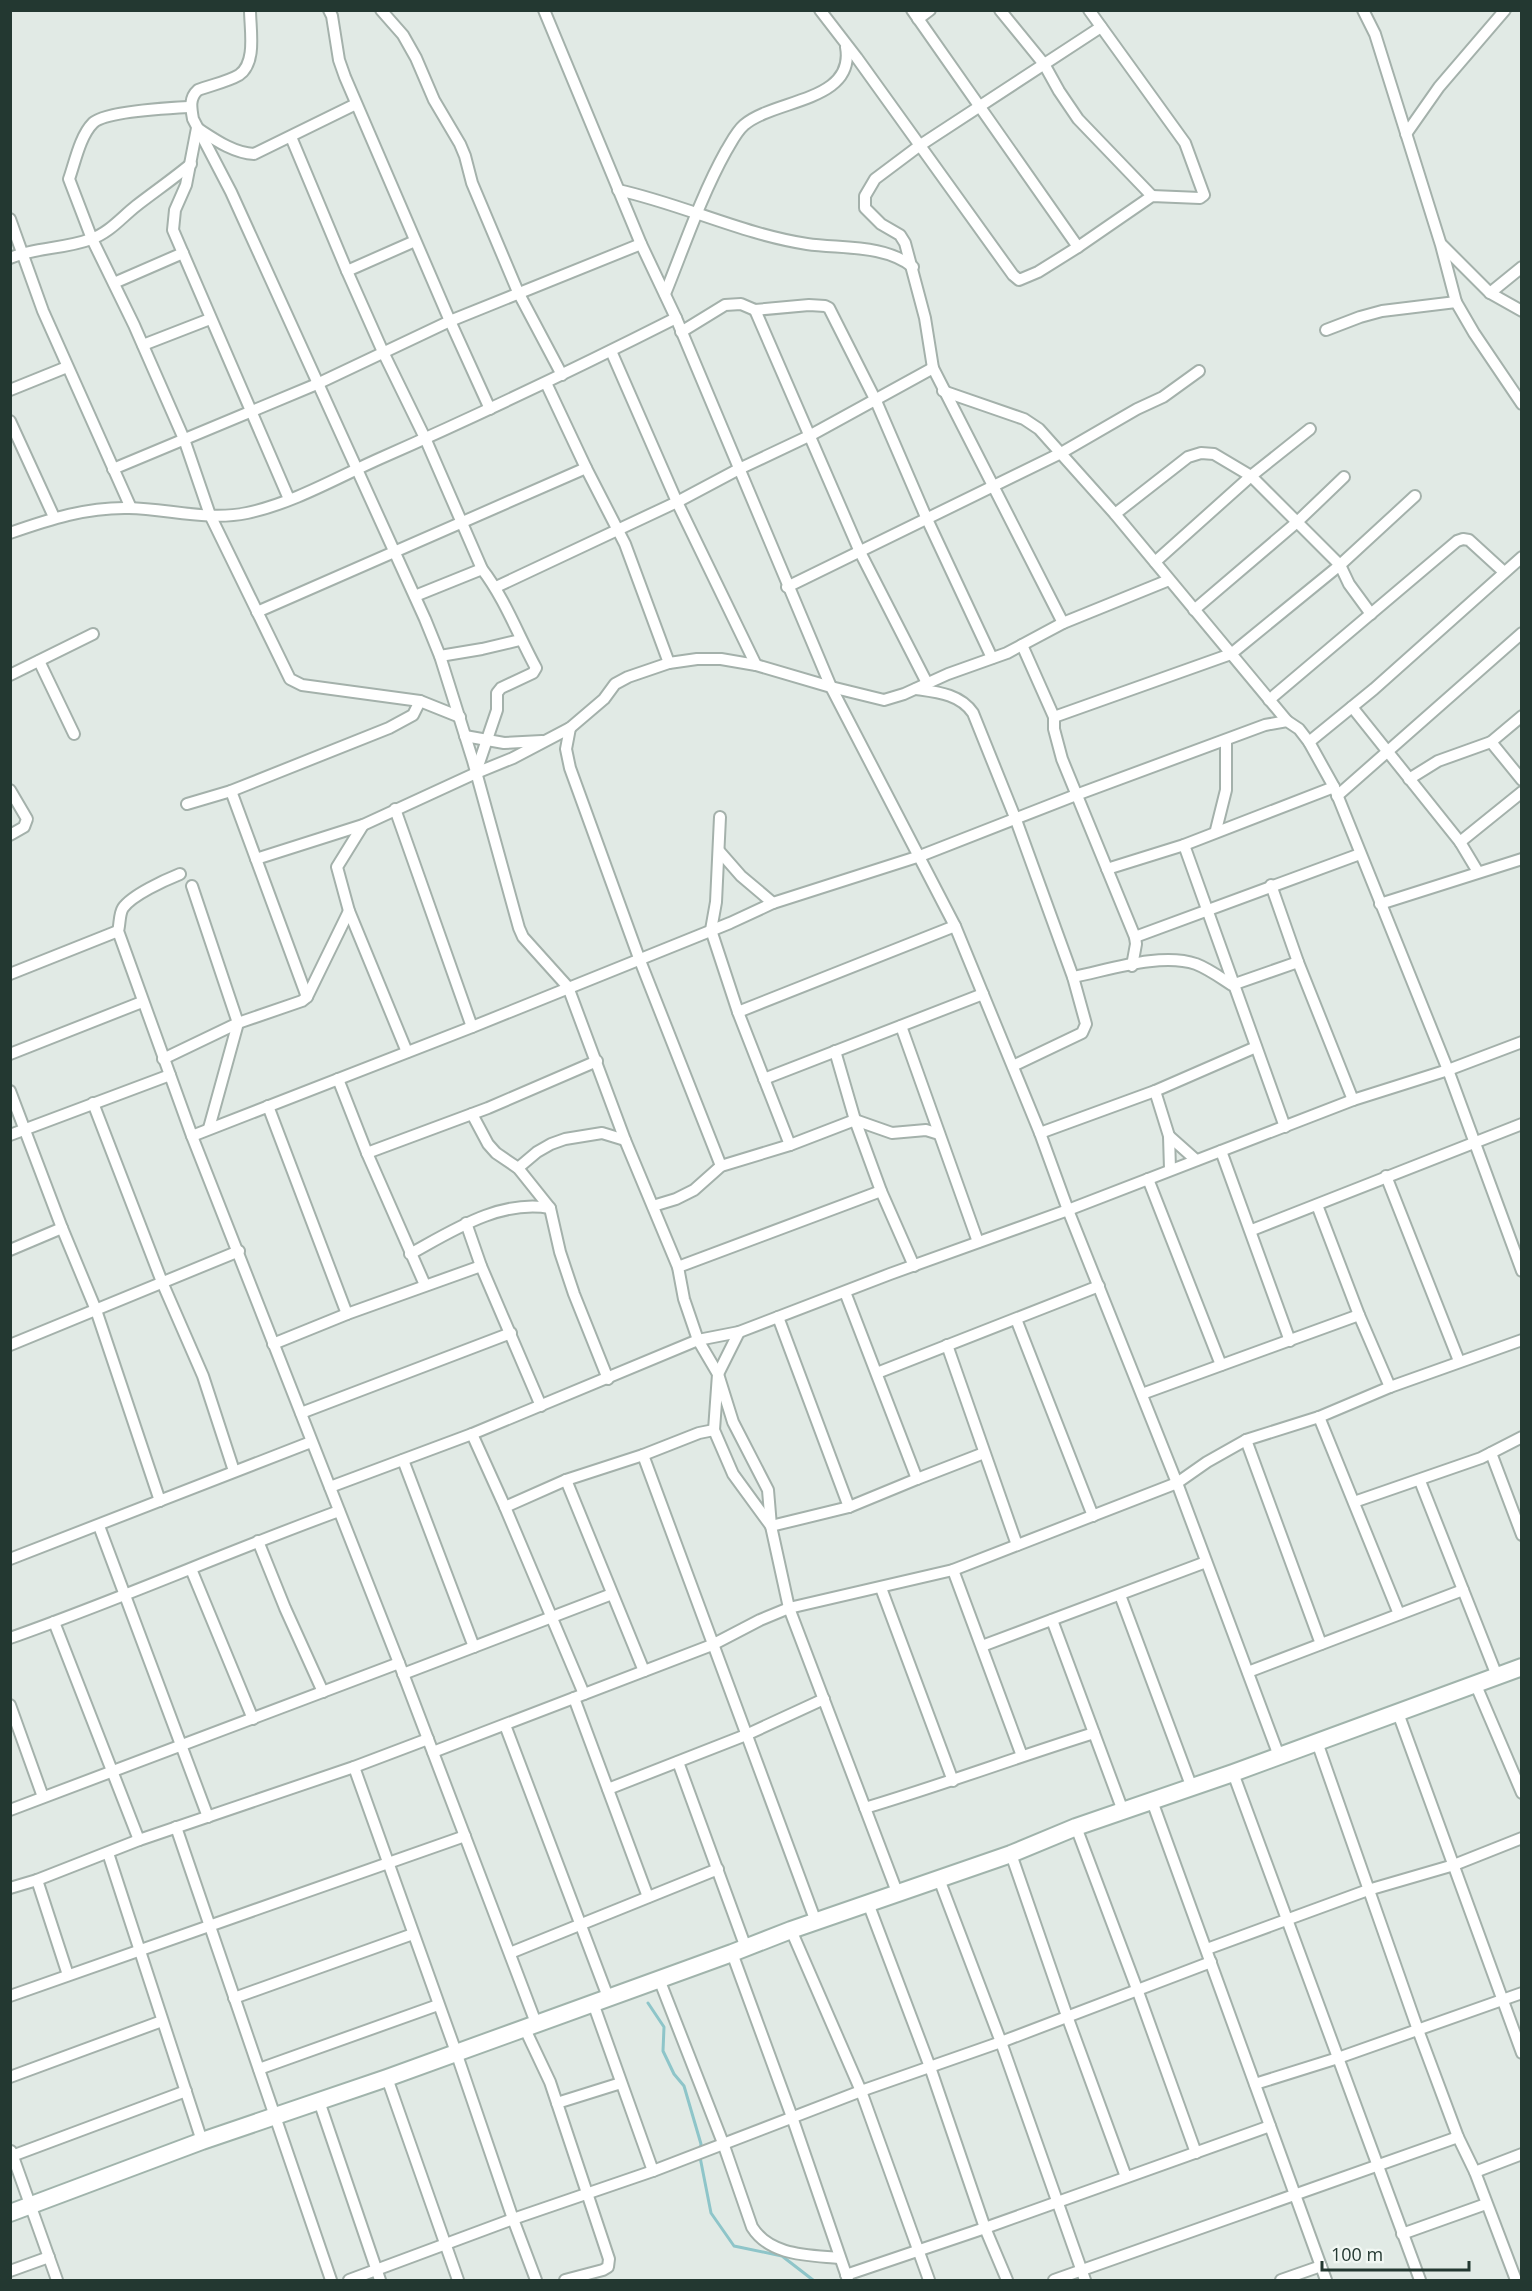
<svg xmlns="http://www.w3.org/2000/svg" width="1532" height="2291" font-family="'Open Sans',sans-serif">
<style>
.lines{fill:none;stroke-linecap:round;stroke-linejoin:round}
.stream{stroke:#8ec5c9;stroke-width:3}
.street-casing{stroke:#a4b1ab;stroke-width:14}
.secondary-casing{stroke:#a1b4ac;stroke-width:20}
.street{stroke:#fff;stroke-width:10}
.secondary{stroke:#fff;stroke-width:16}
</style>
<rect width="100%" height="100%" fill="#e1eae5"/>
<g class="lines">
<g class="stream">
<polyline points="648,2003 664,2027 663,2051 674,2074 684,2086 701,2144 700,2150"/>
<polyline points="700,2157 711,2213 734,2246 782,2256 813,2280"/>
</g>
<defs>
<g id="street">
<path d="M 250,10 C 250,29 257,63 239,75 C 227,82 211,85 198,90 C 189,98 191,108 193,119 L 231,192 L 425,619 L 440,656 L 473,761 L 519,928 L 523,937 L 568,987 L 625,1140 L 678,1267 L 684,1299 L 698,1340 L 718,1374 L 733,1422 L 768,1490 L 771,1526 L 789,1608 L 897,1892"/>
<polyline points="329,10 332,16 339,60 345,77 450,321 490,409"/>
<polyline points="381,10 403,35 416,58 434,100 460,144 465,156 472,183 518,292 562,375"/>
<polyline points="544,10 641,244 676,318 831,687 955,926 1040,1133 1068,1210 1177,1483 1279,1756"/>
<polyline points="820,10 857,58 1013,275 1019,280 1038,272 1078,247 1152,196 1200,198 1204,195 1185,143 1089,10"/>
<polyline points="912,10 1078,247"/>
<polyline points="1000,10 1044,64 1059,91 1078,119 1152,196"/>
<polyline points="1363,10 1375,34 1441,245 1456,302 1474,333 1522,404"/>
<polyline points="918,19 930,10"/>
<path d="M 191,107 C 172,108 106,111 93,123 C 80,136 75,162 69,179 L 92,239 L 134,325 L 184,439 L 210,515 L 290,679 L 302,685 L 420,701 L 460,717"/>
<polyline points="197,128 186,185 175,210 173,230 289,499"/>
<path d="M 197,128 C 214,139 233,153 254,154 L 356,104"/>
<polyline points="1406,134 1439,87 1505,10"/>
<path d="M 291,137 L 347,271 L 383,352 L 425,438 L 482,569 C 505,599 518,635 536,668 L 533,673 L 501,688 L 497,693 L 497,710 L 476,772"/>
<path d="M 618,190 C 682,204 742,234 807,244 C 841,249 884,244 913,267"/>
<polyline points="10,219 43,311 131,508"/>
<polyline points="1442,245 1490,293 1522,311"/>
<path d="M 10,258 C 36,247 65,249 91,239 C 109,233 122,217 136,206 C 154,192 173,179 191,164"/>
<polyline points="347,271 415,241"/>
<polyline points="114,283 183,253"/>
<polyline points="1490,293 1522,267"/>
<path d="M 665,294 C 684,247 701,196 726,151 C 731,143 736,132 744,125 C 774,99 856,102 846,47"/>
<polyline points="755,310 860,552 927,683"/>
<polyline points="1326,330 1360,317 1382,311 1456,302"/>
<polyline points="681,332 725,305 741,304 755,310 809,305 825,306 829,308 876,401 926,517 992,658"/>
<polyline points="143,345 210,319"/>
<polyline points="611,351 677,502 756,665"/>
<polyline points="546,383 586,468 625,544 669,663"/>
<polyline points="10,390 67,367"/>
<polyline points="943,391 1024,419 1039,429 1115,514 1287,721"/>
<polyline points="10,421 54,517"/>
<polyline points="113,469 317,384 450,321 641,244"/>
<polyline points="1115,514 1188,457 1201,453 1214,454 1251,476 1340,565 1349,584 1371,614"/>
<path d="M 10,533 C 50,519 87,507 129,508 C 168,509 208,521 247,513 C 294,503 338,477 381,458 C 481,414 579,367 676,318"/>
<polyline points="1155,562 1251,476 1310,429"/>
<polyline points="496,587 677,502 739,469 811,435 933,368"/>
<polyline points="787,587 1061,453 1137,409 1163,397 1199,371"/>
<polyline points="415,596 482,569"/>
<polyline points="1194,610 1296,523 1344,477"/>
<polyline points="257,612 586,468"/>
<polyline points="1063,623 933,368 925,318 905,243 900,235 881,224 865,208 865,196 875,179 919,146 1101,27"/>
<polyline points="1022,645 1054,717 1054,729 1062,759 1135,937 1136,944 1132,966"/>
<polyline points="440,656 482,649 520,640"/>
<polyline points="39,661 74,734"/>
<polyline points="10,675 93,634"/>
<path d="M 916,689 C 937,692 960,694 973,713 L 1016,820 L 1073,977 L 1086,1024 L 1082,1033 L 1013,1066"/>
<polyline points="1269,700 1457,541 1463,539 1469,540 1504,572"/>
<polyline points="1352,707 1460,842 1478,872"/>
<polyline points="1522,716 1491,742 1522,780"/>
<polyline points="1054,717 1231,654 1340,565 1415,496"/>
<polyline points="570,728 566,749 570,768 639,958 721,1166"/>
<polyline points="465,736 504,743 542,741"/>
<polyline points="1309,742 1374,689 1522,557"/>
<polyline points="1409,779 1438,761 1491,742"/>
<polyline points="10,790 27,819 24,827 10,835"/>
<polyline points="231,791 307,997"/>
<polyline points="1337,796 1522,633"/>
<polyline points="187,804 231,791 389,728 413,715 420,701"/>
<polyline points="395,809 472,1027"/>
<polyline points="720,817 716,902 711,930 738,1012 790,1145"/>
<polyline points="363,825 337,867 349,911 407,1052"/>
<polyline points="1216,830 1226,790 1226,740"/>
<polyline points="1460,842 1522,792"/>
<polyline points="1184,845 1285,1127"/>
<polyline points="720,852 741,876 773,903"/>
<polyline points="256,859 363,825 476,773 513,758 570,728 604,699 615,684 628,677 669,663 697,659 721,659 756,665 831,687 884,700 904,694 948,674 1007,653 1063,623 1169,580"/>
<polyline points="1107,869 1184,845 1334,787"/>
<path d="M 180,874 C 165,880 132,895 123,908 C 119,914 120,925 118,931 L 192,1136 L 399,1663 L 536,2023"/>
<polyline points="1271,885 1298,962 1353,1100"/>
<polyline points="192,886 238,1023 209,1128"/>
<polyline points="1380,904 1522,859"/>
<polyline points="1135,937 1360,854"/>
<polyline points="10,974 118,931"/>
<path d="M 1073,977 C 1109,970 1161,952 1196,964 C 1209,969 1221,978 1232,985 L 1298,962"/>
<polyline points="738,1012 955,926"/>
<polyline points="901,1026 978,1242"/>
<polyline points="835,1051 855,1120 881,1191 914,1266"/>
<polyline points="10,1054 142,1002"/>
<polyline points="163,1059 238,1023 302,1001 307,997 349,911"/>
<polyline points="338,1079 367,1153 425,1285"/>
<polyline points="764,1079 983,994"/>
<polyline points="10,1091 62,1228 96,1310 160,1501"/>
<polyline points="1155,1091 1169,1136 1170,1169"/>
<polyline points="93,1103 162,1282 203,1376 234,1471"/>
<polyline points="268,1106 347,1314"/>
<polyline points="472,1114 488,1144 496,1153 518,1168 550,1208 560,1252 574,1294 608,1379"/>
<polyline points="1040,1133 1155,1091 1256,1047"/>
<polyline points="10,1135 170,1075"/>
<polyline points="192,1136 472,1027 730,923 773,903 920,856 1076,795 1265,725 1287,721 1299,729 1309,742 1334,787 1448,1070 1522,1271"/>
<polyline points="1169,1136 1196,1160"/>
<polyline points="1221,1151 1290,1341"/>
<polyline points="367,1153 488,1108 597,1061"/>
<polyline points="518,1168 537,1152 551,1144 565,1139 602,1133 625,1140"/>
<polyline points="1386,1176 1459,1361"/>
<polyline points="1148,1179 1221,1365"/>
<polyline points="1317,1205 1359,1315 1390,1387"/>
<polyline points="653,1206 676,1199 694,1190 721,1166 790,1145 855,1120 892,1133 926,1130 939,1134"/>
<polyline points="466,1223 481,1266 541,1406"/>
<polyline points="1252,1230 1522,1124"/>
<polyline points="10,1250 62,1228"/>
<path d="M 410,1254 C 452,1231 500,1199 550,1208"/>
<polyline points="678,1267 881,1191"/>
<polyline points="845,1292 917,1479 984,1453"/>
<polyline points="778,1317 849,1507"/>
<polyline points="1016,1319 1093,1516"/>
<polyline points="739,1332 718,1374 714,1430 733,1474 771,1526 849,1507 917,1479"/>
<polyline points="273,1344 347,1314 481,1266"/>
<polyline points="10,1345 239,1251"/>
<polyline points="947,1345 1017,1545"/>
<polyline points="877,1373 1099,1286"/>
<polyline points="1142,1394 1359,1315"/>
<polyline points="301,1413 511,1333"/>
<polyline points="1319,1417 1399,1614"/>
<polyline points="472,1434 505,1507 584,1694"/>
<polyline points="1246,1440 1321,1644"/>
<polyline points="1491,1453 1522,1535"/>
<polyline points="643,1455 816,1922"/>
<polyline points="403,1460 474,1647"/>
<polyline points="566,1480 644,1671"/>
<polyline points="1420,1481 1497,1676"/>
<polyline points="330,1487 472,1434 698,1340 739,1332 890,1274 1068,1210 1353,1100 1448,1070 1522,1042"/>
<polyline points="1354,1502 1481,1458 1522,1437"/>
<polyline points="505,1507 566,1480 643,1455 699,1433 714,1430"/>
<polyline points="99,1526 208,1817"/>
<polyline points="258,1541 285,1608 323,1692"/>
<polyline points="10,1559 311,1442"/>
<polyline points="191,1569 253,1719"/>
<polyline points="953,1570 1022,1756"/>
<polyline points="881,1588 953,1781"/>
<polyline points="1120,1595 1192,1788"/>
<polyline points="1052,1620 1123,1811"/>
<polyline points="54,1622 139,1840"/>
<path d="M 10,1638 C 121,1599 229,1551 339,1511"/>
<polyline points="982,1646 1206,1562"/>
<polyline points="1248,1672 1463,1590"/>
<polyline points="403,1674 612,1594"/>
<polyline points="1475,1683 1522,1793"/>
<polyline points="574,1698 648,1897"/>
<polyline points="10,1705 43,1797"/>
<polyline points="1398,1713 1522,2053"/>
<polyline points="505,1725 608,1997"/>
<polyline points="1317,1742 1418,2030 1458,2137 1475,2172 1516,2280"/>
<polyline points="433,1752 712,1645 760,1620 789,1608 953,1570 1177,1483 1207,1462 1246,1440 1319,1417 1390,1387 1522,1340"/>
<polyline points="678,1762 746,1948"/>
<polyline points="354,1767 456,2052 513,2219 536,2280"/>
<polyline points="1233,1773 1420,2280"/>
<polyline points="608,1789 746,1735 824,1699"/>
<polyline points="1152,1801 1326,2280"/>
<path d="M 865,1808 C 942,1785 1017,1757 1094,1733"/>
<polyline points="10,1810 399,1663"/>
<polyline points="176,1827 331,2280"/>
<polyline points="1076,1827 1137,1989 1196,2153"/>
<polyline points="108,1853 202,2141"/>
<polyline points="1011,1854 1067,2016 1126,2177"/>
<polyline points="939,1879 1001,2042 1085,2280"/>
<polyline points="37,1880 68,1975"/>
<polyline points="10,1888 37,1880 139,1840 354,1767 428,1739"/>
<polyline points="868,1903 930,2067 985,2228 1007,2280"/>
<polyline points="791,1930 861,2091 929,2280"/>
<polyline points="1207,1949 1368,1890 1454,1865 1522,1838"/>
<polyline points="510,1953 718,1869"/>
<polyline points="732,1953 792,2117 848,2280"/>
<path d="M 659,1979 L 723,2143 L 752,2227 C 770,2256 808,2255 839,2258"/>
<polyline points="10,1996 465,1836"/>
<polyline points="234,1998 413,1934"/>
<polyline points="593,2003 653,2171"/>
<polyline points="524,2027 550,2082 609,2259 608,2267 603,2270 565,2280"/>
<polyline points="259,2069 438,2005"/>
<polyline points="10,2077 162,2021"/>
<polyline points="387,2078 458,2280"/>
<polyline points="1255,2084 1338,2058 1522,1993"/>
<polyline points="319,2101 380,2280"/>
<polyline points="557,2103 621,2083"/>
<polyline points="11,2151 57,2280"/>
<polyline points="12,2156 186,2091"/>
<polyline points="1475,2172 1522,2154"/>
<polyline points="1402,2234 1486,2204"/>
<polyline points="10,2271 49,2257"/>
<polyline points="846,2275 985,2228 1270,2126"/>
<polyline points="349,2280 513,2219 653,2171 861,2091 1001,2042 1211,1962"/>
<polyline points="1054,2280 1458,2137"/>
<polyline points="1281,2280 1321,2266"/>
</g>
<polyline id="secondary" points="10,2213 202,2141 387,2078 732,1953 791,1930 1011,1854 1076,1827 1233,1773 1522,1667"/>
</defs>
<use href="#street" class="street-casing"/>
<use href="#secondary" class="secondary-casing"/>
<use href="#street" class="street"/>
<use href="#secondary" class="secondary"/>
</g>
<rect width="1532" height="2291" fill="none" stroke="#233831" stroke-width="24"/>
<path d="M1322 2261v9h147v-9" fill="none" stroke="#233831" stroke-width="3"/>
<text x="1331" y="2261" font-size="18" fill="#233831" stroke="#f1f7f3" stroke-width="4.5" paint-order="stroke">100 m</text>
</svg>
